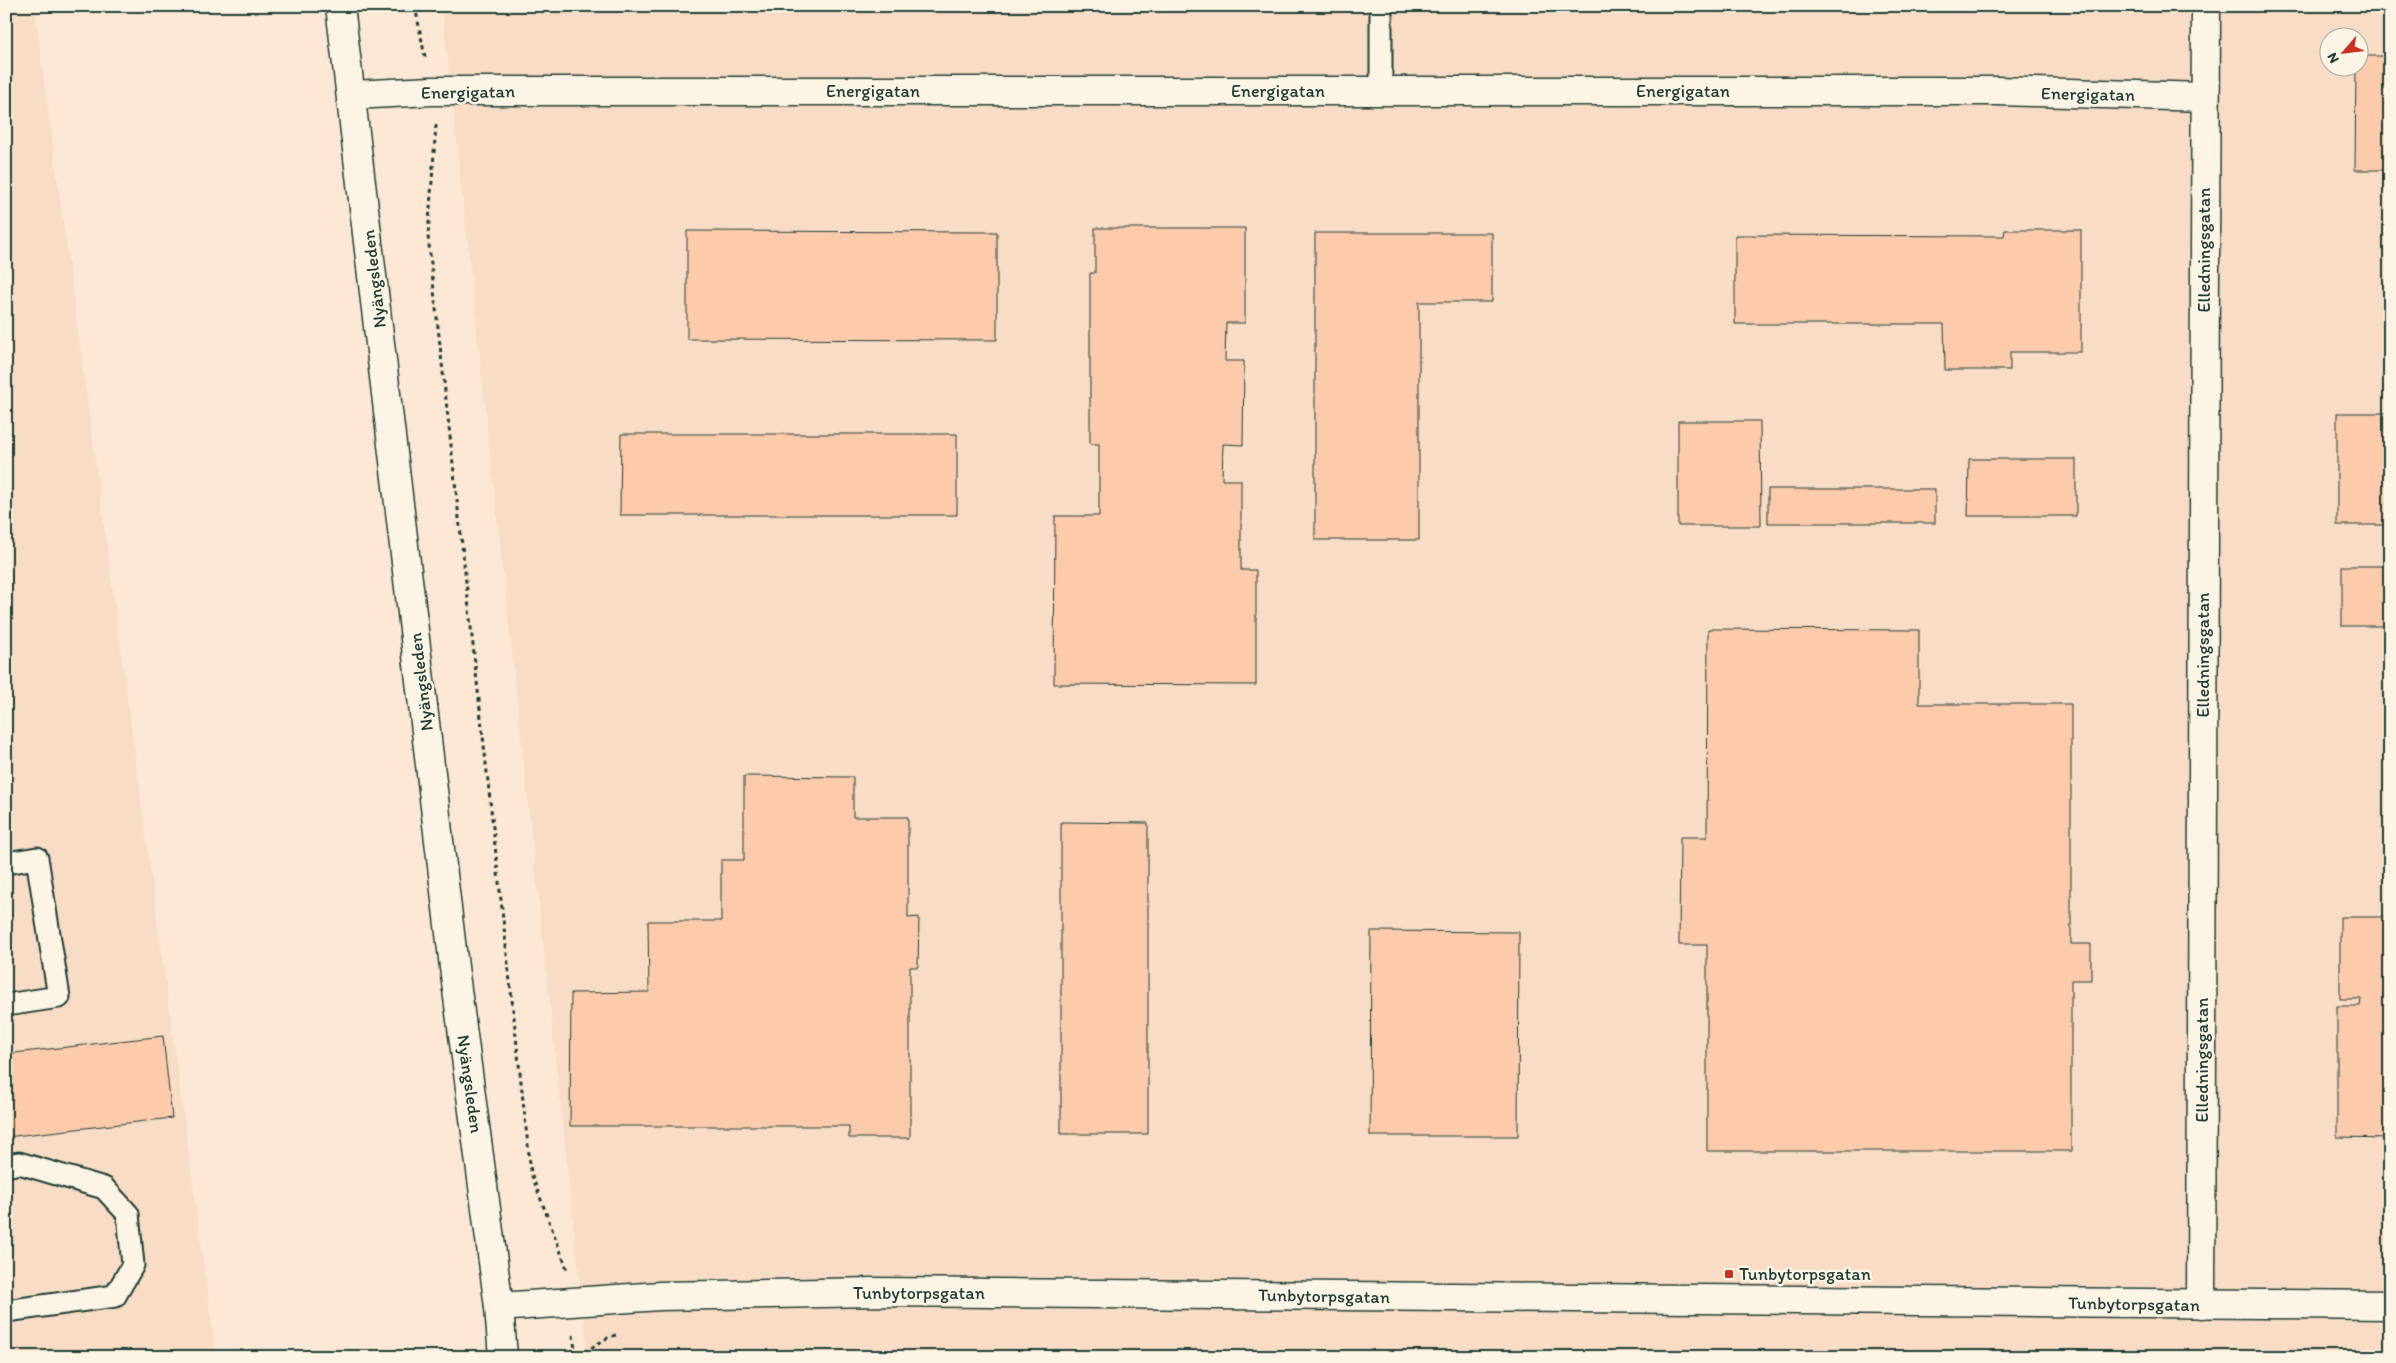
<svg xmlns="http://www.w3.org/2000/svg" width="2396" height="1363" font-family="Itim,sans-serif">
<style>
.built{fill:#f8dcc5;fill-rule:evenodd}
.building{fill:#fccbac;stroke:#1f3d34}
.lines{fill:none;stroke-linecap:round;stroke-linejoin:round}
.service-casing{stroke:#1f3d34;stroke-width:25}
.minor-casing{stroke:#1f3d34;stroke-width:31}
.tertiary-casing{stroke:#1f3d34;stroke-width:31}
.path{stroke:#1f3d34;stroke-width:3;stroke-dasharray:4 4;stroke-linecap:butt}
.service{stroke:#fcf5e5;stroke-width:21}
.minor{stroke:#fcf5e5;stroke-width:28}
.tertiary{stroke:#fcf5e5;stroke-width:28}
.poi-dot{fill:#c8321e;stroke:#fcf5e5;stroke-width:2}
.labels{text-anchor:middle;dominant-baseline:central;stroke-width:5;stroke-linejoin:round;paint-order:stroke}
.street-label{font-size:18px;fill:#1f3d34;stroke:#fcf5e5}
.poi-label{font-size:18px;fill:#1f3d34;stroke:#fcf5e5;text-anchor:start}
</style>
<rect width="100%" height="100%" fill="#fce8d4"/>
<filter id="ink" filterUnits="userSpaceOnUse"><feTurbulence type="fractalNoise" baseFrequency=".02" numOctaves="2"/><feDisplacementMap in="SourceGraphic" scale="10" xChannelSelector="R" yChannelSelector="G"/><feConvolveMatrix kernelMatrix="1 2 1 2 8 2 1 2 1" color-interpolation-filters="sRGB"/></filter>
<g filter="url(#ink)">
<g class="built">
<polygon points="6,6 34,6 216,1357 6,1357"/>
<path d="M 442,6 L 2390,6 L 2390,1357 L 588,1357 ZM 2328,38 L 2358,38 L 2358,68 L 2328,68 Z"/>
</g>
<g class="building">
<polygon points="2358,56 2390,56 2390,170 2355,170 2356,68 2358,68"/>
<polygon points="1095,228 1245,228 1245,323 1226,323 1225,361 1244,361 1243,445 1223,444 1222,480 1241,480 1241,570 1256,570 1256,685 1054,684 1055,516 1099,516 1099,444 1090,444 1090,273 1095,273"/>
<polygon points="2005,230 2081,230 2081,352 2010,352 2010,370 1945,370 1944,324 1735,324 1735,235 2004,236"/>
<polygon points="687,231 997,232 997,340 687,339"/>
<polygon points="1315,233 1492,233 1492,302 1419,302 1419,540 1315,540"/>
<rect x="2337" y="413" width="53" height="112"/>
<polygon points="1678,421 1760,421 1761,526 1678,526"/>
<polygon points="621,434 957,434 957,515 620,515"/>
<polygon points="1969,459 2076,459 2076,516 1968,516"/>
<rect x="1768" y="489" width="167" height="34"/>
<rect x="2342" y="566" width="48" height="60"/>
<polygon points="1708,629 1919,630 1919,704 2071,704 2071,944 2091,944 2091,980 2071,980 2071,1151 1707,1151 1707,945 1679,945 1680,837 1707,837"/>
<polygon points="744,776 853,777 853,817 908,817 908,918 919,917 918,967 910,967 910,1138 849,1138 849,1126 570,1126 571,993 649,992 648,921 721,921 721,860 744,860"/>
<polygon points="1061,822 1148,823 1148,1134 1061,1134"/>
<polygon points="2340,917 2390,917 2390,1138 2337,1137 2337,1006 2360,1006 2361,999 2340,999"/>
<polygon points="1371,931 1519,932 1518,1136 1370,1136"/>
<polygon points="163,1036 172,1118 6,1137 6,1054"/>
</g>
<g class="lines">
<defs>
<g id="service">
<polyline points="1381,91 1381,6"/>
<polyline points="6,863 37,858 59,997 6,1005"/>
<polyline points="6,1166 19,1163 104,1188 128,1214 133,1265 115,1296 6,1311"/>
</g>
<g id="minor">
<polyline points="352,95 432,91 1997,91 2205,97"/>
<polyline points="2201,1304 2206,6"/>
<polyline points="499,1307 660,1296 875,1292 2390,1305"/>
</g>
<polyline id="tertiary" points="340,6 454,967 499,1307 503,1357"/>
</defs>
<use href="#service" class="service-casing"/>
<use href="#minor" class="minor-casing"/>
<use href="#tertiary" class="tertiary-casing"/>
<g class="path">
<polyline points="415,6 425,57"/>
<polyline points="436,125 428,236 531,1173 567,1269"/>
<polyline points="573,1335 576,1357 609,1337 616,1335"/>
</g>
<use href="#service" class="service"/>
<use href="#minor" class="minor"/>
<use href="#tertiary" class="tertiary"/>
</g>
</g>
<rect class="poi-dot" x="1724" y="1269" width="10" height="10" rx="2.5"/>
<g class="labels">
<g class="street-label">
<text x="873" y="91">Energigatan</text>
<text x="1278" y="91">Energigatan</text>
<text x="1683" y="91">Energigatan</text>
<text transform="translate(468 92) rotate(-1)">Energigatan</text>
<text transform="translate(2088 94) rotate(1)">Energigatan</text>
<text transform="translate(2204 250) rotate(-90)">Elledningsgatan</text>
<text transform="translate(374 279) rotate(-97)">Nyängsleden</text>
<text transform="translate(2203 655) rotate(-90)">Elledningsgatan</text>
<text transform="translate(421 682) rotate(-97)">Nyängsleden</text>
<text transform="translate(2202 1060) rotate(-90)">Elledningsgatan</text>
<text transform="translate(470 1084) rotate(82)">Nyängsleden</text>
<text x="919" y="1293">Tunbytorpsgatan</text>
<text transform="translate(1324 1296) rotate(1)">Tunbytorpsgatan</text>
<text transform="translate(2134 1304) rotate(1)">Tunbytorpsgatan</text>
</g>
<g class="poi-label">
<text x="1739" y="1274">Tunbytorpsgatan</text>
</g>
</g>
<rect width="2396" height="1363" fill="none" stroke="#fcf5e5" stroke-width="25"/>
<rect x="12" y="12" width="2371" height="1338" fill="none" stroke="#1f3d34" stroke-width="2" filter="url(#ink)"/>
<g transform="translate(2344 52) rotate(242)"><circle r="24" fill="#fcf5e5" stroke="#a4ab9e"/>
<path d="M0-4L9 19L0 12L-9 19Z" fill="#c8321e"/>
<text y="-8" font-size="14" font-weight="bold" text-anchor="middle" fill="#1f3d34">N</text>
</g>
</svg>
